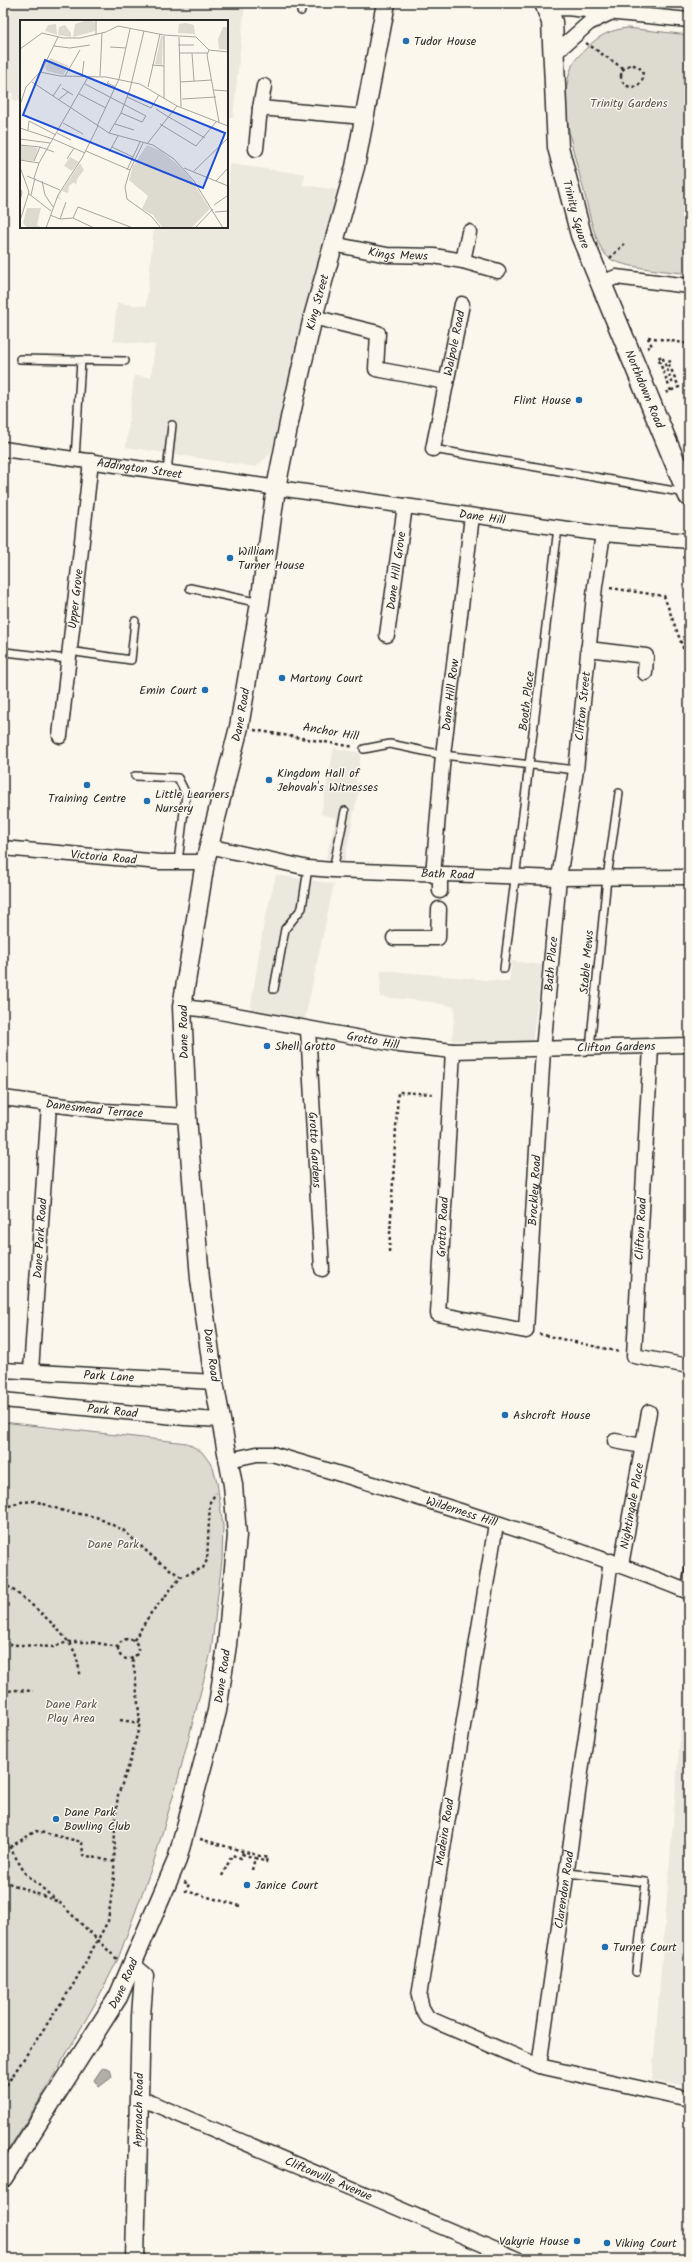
<svg xmlns="http://www.w3.org/2000/svg" width="692" height="2262" font-family="Kalam,sans-serif">
<style>
.built{fill:#ebe8de}
.green{fill:#dddad0;stroke:#84827e}
.water{fill:#b1afa7;stroke:#7b7a75}
.lines{fill:none;stroke-linecap:round;stroke-linejoin:round}
.service-casing{stroke:#2b2b2b;stroke-width:10}
.minor-casing{stroke:#2b2b2b;stroke-width:17}
.tertiary-casing{stroke:#2b2b2b;stroke-width:21}
.secondary-casing{stroke:#2b2b2b;stroke-width:23}
.path{stroke:#2b2b2b;stroke-width:2.5;stroke-dasharray:3 3;stroke-linecap:butt}
.service{stroke:#fbf7ec;stroke-width:7}
.minor{stroke:#fbf7ec;stroke-width:14}
.tertiary{stroke:#fbf7ec;stroke-width:18}
.secondary{stroke:#fbf7ec;stroke-width:20}
.poi-dot{fill:#1f6fb2;stroke:#fbf7ec;stroke-width:1.5}
.labels{text-anchor:middle;dominant-baseline:central;stroke-width:3;stroke-linejoin:round;paint-order:stroke}
.poi-label{font-size:12px;fill:#2b2b2b;stroke:#fbf7ec;text-anchor:start}
.park-label{font-size:12px;fill:#585754;stroke:#fbf7ec}
.street-label{font-size:12px;fill:#2b2b2b;stroke:#fbf7ec}
.inset-road{fill:none;stroke:#a8a59f;stroke-width:1}
.view{fill:#1d4ed8;fill-opacity:0.15;stroke:#1d4ed8;stroke-width:2}
.inset-edge{fill:none;stroke:#2b2b2b;stroke-width:2}
</style>
<rect width="100%" height="100%" fill="#fbf7ec"/>
<filter id="ink" filterUnits="userSpaceOnUse"><feTurbulence type="fractalNoise" baseFrequency=".025" numOctaves="2"/><feDisplacementMap in="SourceGraphic" scale="8" xChannelSelector="R" yChannelSelector="G"/><feConvolveMatrix kernelMatrix="1 2 1 2 8 2 1 2 1" color-interpolation-filters="sRGB"/></filter>
<g filter="url(#ink)">
<path class="built" d="M3,3H245L233,117H227V21H21V101L12,100L13,93L3,92Z
M229,164L305,174L303,185L338,190L304,316L272,452L256,467L126,447L134,376L151,377L155,345L113,341L117,303L146,306L154,227H227Z
M334,748L361,753L356,782L360,783L344,863L326,859L336,818L321,814Z
M276,875L334,884L304,1023L250,1011L264,922Z
M512,961L542,965L532,1045L452,1040L455,1007L425,1001L380,997L381,970L509,982Z
M689,1626V2086L652,2081Z"/>
<path class="green" d="M627,28L689,35V274C671,271 622,268 609,258C595,247 588,208 584,191C574,154 557,102 572,66C575,59 582,52 588,47C599,35 611,30 627,28Z
M3,1422L187,1443L202,1452L213,1467L217,1482L223,1526L222,1560L211,1652L178,1779L153,1864L118,1959L96,2002L42,2096L3,2158Z"/>
<path class="water" d="M103,2067L110,2069L112,2077L99,2087L94,2080Z"/>
<g class="lines">
<defs>
<path id="service" d="M301,11L302,3
M20,359L125,361
M433,449L686,493
M75,459L81,360
M167,472L172,425
M190,588L260,603
M69,651L131,660L135,621
M5,652L68,659
M364,749L390,744L443,755L576,770
M135,776L178,778L186,794L178,862
M333,870L345,811
M504,969L558,528
M274,989L285,929L302,908L308,868
M590,1048L607,878L619,793
M685,1591L689,1568
M568,1873L646,1882L636,1972"/>
<g id="minor">
<path d="M549,9L566,8L689,20"/>
<path d="M554,54L589,23L612,12"/>
<path d="M264,86L260,108L364,117"/>
<path d="M256,149L260,108"/>
<path id="s1" d="M333,244L387,255L434,256L463,261L498,271"/>
<path d="M463,261L469,232"/>
<path d="M602,283L616,277L689,286"/>
<path d="M313,317L378,333L376,369L446,382"/>
<path id="s2" d="M3,449L603,534L689,541"/>
<path id="s3" d="M433,449L462,304"/>
<path id="s4" d="M387,635L405,506"/>
<path d="M588,649L646,656L645,673"/>
<path id="s5" d="M60,736L91,461"/>
<path id="s6" d="M208,846L308,868L333,870L559,878L689,877"/>
<path id="s7" d="M3,848L160,862H205"/>
<path id="s8" d="M433,875L443,755L472,516"/>
<path d="M440,891V875"/>
<path d="M394,938H438L439,909"/>
<path id="s9" d="M182,1007L209,1010L399,1045L453,1051L689,1045"/>
<path id="s10" d="M308,1030L322,1269"/>
<path d="M651,1047L634,1356L689,1366"/>
<path id="s11" d="M453,1051L438,1314L526,1331L543,1050L559,878L576,770L595,586L603,534"/>
<path id="s12" d="M3,1098L105,1111L187,1116"/>
<path id="s13" d="M3,1370L214,1382"/>
<path id="s14" d="M31,1371L49,1105"/>
<path id="s15" d="M3,1400L185,1418L221,1420"/>
<path d="M615,1441L642,1446"/>
<path id="s16" d="M229,1460L257,1454H272C413,1495 553,1538 689,1592"/>
<path d="M496,1524L419,1996L422,2008L428,2018L539,2066L689,2099"/>
<path id="s17" d="M621,1565L649,1412"/>
<path id="s18" d="M539,2066L611,1561"/>
<path id="s19" d="M140,2098L517,2259"/>
</g>
<g id="tertiary">
<path d="M132,1966L144,1976L141,2016L135,2259"/>
<path id="s20" d="M3,2178L118,1997L177,1860L217,1711L227,1645L237,1535L233,1485L214,1382L200,1279L187,1116L182,1007L205,862L239,727L260,603L276,488L290,418L313,317L355,167L386,3"/>
</g>
<g id="secondary">
<path id="s21" d="M545,3L552,22L558,147L581,235L689,496"/>
</g>
</defs>
<use href="#service" class="service-casing"/>
<use href="#minor" class="minor-casing"/>
<use href="#tertiary" class="tertiary-casing"/>
<use href="#secondary" class="secondary-casing"/>
<path class="path" d="M586,43L624,69
M621 76a11 11 0 1 1 22 0a11 11 0 1 1-22 0Z
M610,258L624,244
M648,337L689,344
M647,348L652,346L648,338
M671,391L658,358L662,356L672,382L676,381
M666,393L679,387L668,362L671,361
M610,588L664,596L689,664
M254,730L354,747
M389,1252L398,1092L435,1094
M539,1334L620,1352
M3,1508L21,1502L35,1501L64,1511L96,1517L123,1530L154,1558L181,1577
M3,1583C23,1596 66,1632 75,1653C78,1661 79,1670 81,1677
M118 1649a10 10 0 1 1 20 0a10 10 0 1 1-20 0Z
M134,1640L151,1613L181,1577L203,1568L207,1560L210,1502L216,1493
M3,1644L53,1647L68,1642H92L118,1647
M3,1692L14,1690L33,1691
M120,1720L140,1723
M3,1836L25,1873L57,1901
M200,1839L267,1858
M10,1847L36,1831L82,1842L83,1855L115,1862
M242,1854L255,1858
M252,1870L255,1858L266,1862L267,1858
M222,1876L232,1855L241,1858L243,1852
M3,1881L59,1902L117,1959
M184,1882L189,1884L186,1891L240,1906
M3,2090L73,1985L108,1921L114,1877L115,1821L118,1795L129,1765L140,1723L135,1674L132,1658"/>
<use href="#service" class="service"/>
<use href="#minor" class="minor"/>
<use href="#tertiary" class="tertiary"/>
<use href="#secondary" class="secondary"/>
</g>
</g>
<g class="poi-dot">
<circle cx="406" cy="41" r="4"/>
<circle cx="579" cy="400" r="4"/>
<circle cx="230" cy="558" r="4"/>
<circle cx="282" cy="678" r="4"/>
<circle cx="205" cy="690" r="4"/>
<circle cx="269" cy="780" r="4"/>
<circle cx="87" cy="785" r="4"/>
<circle cx="147" cy="801" r="4"/>
<circle cx="267" cy="1046" r="4"/>
<circle cx="505" cy="1415" r="4"/>
<circle cx="56" cy="1819" r="4"/>
<circle cx="247" cy="1885" r="4"/>
<circle cx="605" cy="1947" r="4"/>
<circle cx="577" cy="2241" r="4"/>
<circle cx="607" cy="2243" r="4"/>
</g>
<g class="labels">
<g class="poi-label">
<text x="414" y="41">Tudor House</text>
<text x="571" y="400" text-anchor="end">Flint House</text>
<text x="238" y="551">William<tspan x="238" dy="14">Turner House</tspan></text>
<text x="290" y="678">Martony Court</text>
<text x="197" y="690" text-anchor="end">Emin Court</text>
<text x="277" y="773">Kingdom Hall of<tspan x="277" dy="14">Jehovah's Witnesses</tspan></text>
<text x="155" y="794">Little Learners<tspan x="155" dy="14">Nursery</tspan></text>
<text x="87" y="798" text-anchor="middle">Training Centre</text>
<text x="275" y="1046">Shell Grotto</text>
<text x="513" y="1415">Ashcroft House</text>
<text x="64" y="1812">Dane Park<tspan x="64" dy="14">Bowling Club</tspan></text>
<text x="255" y="1885">Janice Court</text>
<text x="613" y="1947">Turner Court</text>
<text x="569" y="2241" text-anchor="end">Vakyrie House</text>
<text x="615" y="2243">Viking Court</text>
</g>
<g class="park-label">
<text x="629" y="103">Trinity Gardens</text>
<text x="113" y="1544">Dane Park</text>
<text x="71" y="1704">Dane Park<tspan x="71" dy="14">Play Area</tspan></text>
</g>
<g class="street-label">
<text stroke="none"><textPath href="#s21" startOffset="215">Trinity Square</textPath></text>
<text stroke="none"><textPath href="#s1" startOffset="66">Kings Mews</textPath></text>
<text stroke="none"><textPath href="#s20" startOffset="1945">King Street</textPath></text>
<text stroke="none"><textPath href="#s3" startOffset="108">Walpole Road</textPath></text>
<text stroke="none"><textPath href="#s21" startOffset="403">Northdown Road</textPath></text>
<text stroke="none"><textPath href="#s2" startOffset="138">Addington Street</textPath></text>
<text stroke="none"><textPath href="#s2" startOffset="484">Dane Hill</textPath></text>
<text stroke="none"><textPath href="#s4" startOffset="65">Dane Hill Grove</textPath></text>
<text stroke="none"><textPath href="#s5" startOffset="138">Upper Grove</textPath></text>
<text stroke="none"><textPath href="#s8" startOffset="181">Dane Hill Row</textPath></text>
<text transform="translate(527 701) rotate(-83)">Booth Place</text>
<text stroke="none"><textPath href="#s11" startOffset="981">Clifton Street</textPath></text>
<text stroke="none"><textPath href="#s20" startOffset="1525">Dane Road</textPath></text>
<text transform="translate(331 732) rotate(10)">Anchor Hill</text>
<text stroke="none"><textPath href="#s7" startOffset="101">Victoria Road</textPath></text>
<text stroke="none"><textPath href="#s6" startOffset="242">Bath Road</textPath></text>
<text transform="translate(587 962) rotate(-85)">Stable Mews</text>
<text stroke="none"><textPath href="#s11" startOffset="721">Bath Place</textPath></text>
<text transform="translate(184 1032) rotate(-91)">Dane Road</text>
<text stroke="none"><textPath href="#s9" startOffset="194">Grotto Hill</textPath></text>
<text stroke="none"><textPath href="#s9" startOffset="438">Clifton Gardens</textPath></text>
<text stroke="none"><textPath href="#s12" startOffset="92">Danesmead Terrace</textPath></text>
<text stroke="none"><textPath href="#s10" startOffset="120">Grotto Gardens</textPath></text>
<text stroke="none"><textPath href="#s11" startOffset="494">Brockley Road</textPath></text>
<text transform="translate(443 1227) rotate(-87)">Grotto Road</text>
<text transform="translate(641 1229) rotate(-87)">Clifton Road</text>
<text stroke="none"><textPath href="#s14" startOffset="133">Dane Park Road</textPath></text>
<text transform="translate(211 1355) rotate(82)">Dane Road</text>
<text stroke="none"><textPath href="#s13" startOffset="106">Park Lane</textPath></text>
<text stroke="none"><textPath href="#s15" startOffset="110">Park Road</textPath></text>
<text stroke="none"><textPath href="#s17" startOffset="60">Nightingale Place</textPath></text>
<text stroke="none"><textPath href="#s16" startOffset="242">Wilderness Hill</textPath></text>
<text stroke="none"><textPath href="#s20" startOffset="553">Dane Road</textPath></text>
<text transform="translate(445 1832) rotate(-81)">Madeira Road</text>
<text stroke="none"><textPath href="#s18" startOffset="178">Clarendon Road</textPath></text>
<text stroke="none"><textPath href="#s20" startOffset="229">Dane Road</textPath></text>
<text transform="translate(139 2110) rotate(-89)">Approach Road</text>
<text stroke="none"><textPath href="#s19" startOffset="205">Cliftonville Avenue</textPath></text>
</g>
</g>
<g transform="translate(20 20)">
<rect width="208" height="208" fill="#fbf7ec"/>
<path d="M68,0L75,2V11L53,17L55,4ZM166,3L174,5L175,14L158,13L159,4ZM36,4L37,15L25,11L28,5ZM45,5L51,13V17L38,15L39,7ZM203,7H208V30L199,29L198,19ZM141,16H143L142,45L135,44ZM30,38L49,46L43,55L27,51L25,47ZM0,125L18,128L14,141L0,140ZM127,125L141,131L156,143L171,159L190,189L171,208H143L133,195L122,189L128,176L109,160L113,146ZM50,137L59,142L52,151L44,146ZM60,143L64,150L57,159L56,165L54,162L49,166L48,173L42,171L39,177L42,180L37,178ZM7,188H21L17,205L22,208H7L3,203Z" fill="#dddad0"/>
<path class="inset-road" d="M76,14V0M159,17L161,87M158,25H174M34,26L50,28L70,25M90,27L106,28M0,29L22,13L43,18H60L86,12L98,6L144,15L176,17L189,30L208,32M189,30L187,35L199,102M159,33H188M172,33L174,61M132,45L144,46M21,52L38,17M45,56L60,30M62,56L64,41M80,56L82,13M89,61L87,63L96,67M12,62L89,113L133,125L154,139L174,161L203,208M160,62L192,60M65,64L126,96L122,102L101,93M128,67L140,14M42,68L53,75M194,70L208,71M59,74L86,88M33,76L41,64M107,77L131,88L139,75M144,78V16M162,79L196,77M38,80L48,72M0,85L6,67L20,52L40,56L86,57L120,64L157,86L208,106M136,89L147,96M147,96L185,118M43,103L63,114M95,104L114,110M140,104L176,126L196,102M77,106L99,59L110,9M0,108L33,119L65,133M8,110L9,101L36,115M37,113L51,120M89,113L101,93L110,69L124,11M0,119L30,123M127,124L157,86M0,125L20,127L14,141M20,127L34,132M92,127L113,137M66,131L110,150M89,132L98,116M47,139L54,128M0,140L19,143M0,147L9,172L0,201M164,148L208,166M107,150L120,122M110,150L105,167L107,179L132,197L141,208M110,150L123,123M174,151L208,118M7,156L40,170M14,158L19,143L68,57M22,161L25,175L33,187M196,161L208,148M0,168L2,172L0,181M9,174L31,191M11,175L15,158M194,185L207,176M195,192L208,191M30,195L40,199L53,198L74,208M53,198L58,187L113,208M40,199L46,182M26,208L38,175L62,138L78,106M175,208L193,189"/>
<path class="view" d="M25,40L205,113L183,168L3,95Z"/>
<rect width="208" height="208" class="inset-edge"/>
</g>
<rect width="692" height="2262" fill="none" stroke="#fbf7ec" stroke-width="16"/>
<rect x="8" y="8" width="676" height="2246" fill="none" stroke="#2b2b2b" stroke-width="1.5" filter="url(#ink)"/>
</svg>
